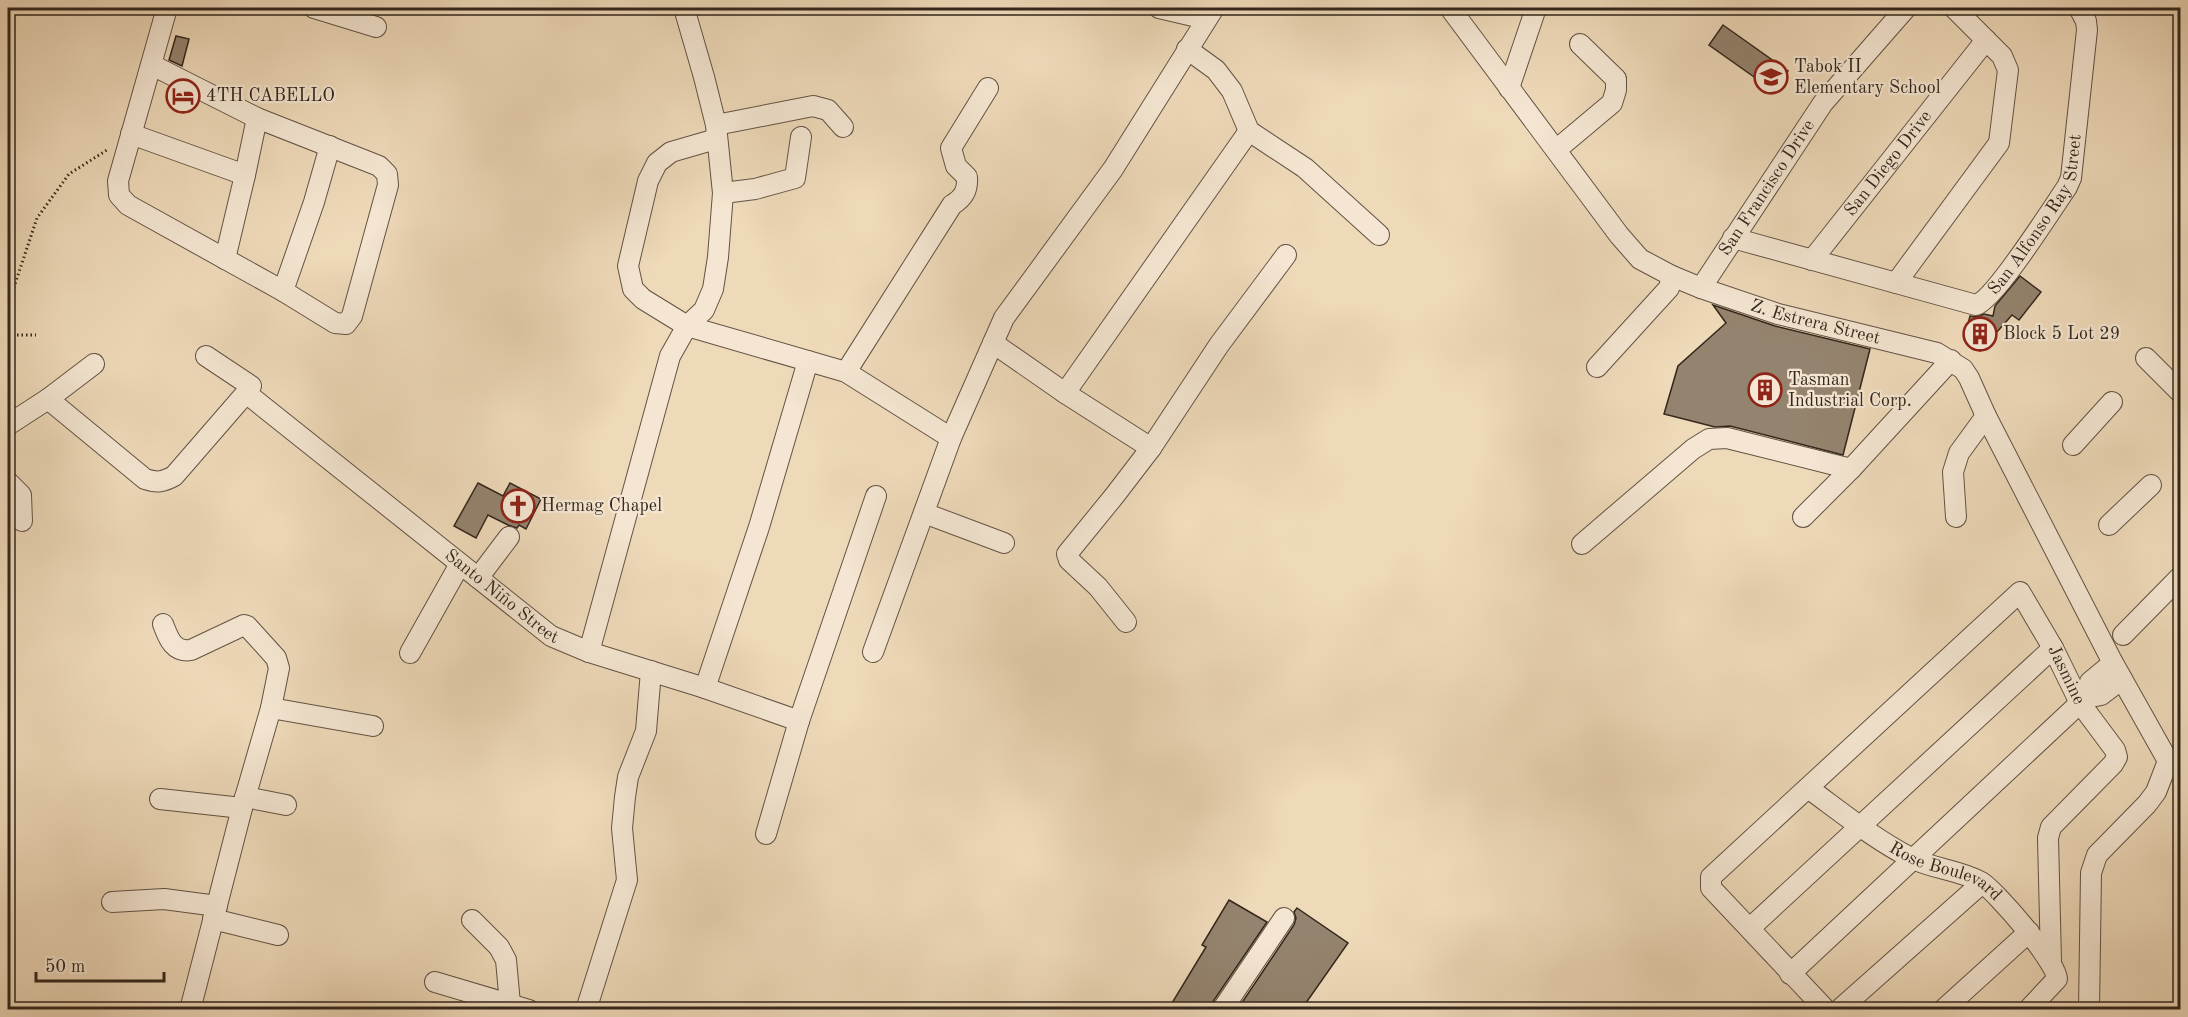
<svg xmlns="http://www.w3.org/2000/svg" width="2188" height="1017" font-family="'Old Standard TT',serif">
<style>
.building{fill:#94836e;stroke:#33261c;stroke-width:1.5}
.lines{fill:none;stroke-linecap:round;stroke-linejoin:round}
.minor-casing{stroke:#625343;stroke-width:22}
.path{stroke:#33261c;stroke-width:3;stroke-dasharray:1.5 3;stroke-linecap:butt}
.minor{stroke:#f4e6d2;stroke-width:20}
.labels{text-anchor:middle;dominant-baseline:central;stroke-width:4.5;stroke-linejoin:round;paint-order:stroke}
.poi-label{font-size:18px;fill:#33261c;stroke:#f4e6d2;text-anchor:start}
.street-label{font-size:18px;fill:#33261c;stroke:#f4e6d2}
</style>
<rect width="100%" height="100%" fill="#eed9b9"/>
<filter id="stains"><feTurbulence type="fractalNoise" baseFrequency=".00333" numOctaves="4"/><feColorMatrix values="0 0 0 0 .2 0 0 0 0 .09 0 0 0 0 .02 0 0 0 .5 -.17"/></filter>
<radialGradient id="worn" r=".72"><stop offset=".6" stop-color="#630" stop-opacity="0"/><stop offset="1" stop-color="#630" stop-opacity=".3"/></radialGradient>
<path class="building" d="M1723,25L1788,71L1774,91L1709,45Z
M176,36L189,39L182,66L169,60Z
M2020,276L2041,292L2019,320L2012,315L1980,351L1964,339L1970,316L1977,317L1984,314L1993,316L1995,306Z
M1713,305L1775,326L1870,349L1843,455L1730,426L1715,427L1664,414L1678,366L1726,323Z
M478,483L503,496L510,483L541,499L526,529L519,525L517,528L508,525L488,515L476,538L454,526Z
M1229,900L1267,922L1212,1003L1210,1010H1183L1172,1003L1206,947L1202,945Z
M1297,908L1348,943L1301,1010H1237L1294,925L1296,918L1294,912Z"/>
<g class="lines">
<defs>
<g id="minor">
<path d="M314,8L376,27"/>
<path d="M1159,8L1206,19"/>
<path id="s1" d="M1450,8L1619,235L1640,259L1672,276L1701,288L1778,314L1937,353L1963,369L1969,378L1986,416L2113,663L2168,761L2156,792L2147,804L2097,855L2091,873L2089,1010"/>
<path d="M1187,49L1216,70L1232,91L1249,131L1305,168L1379,235"/>
<path d="M152,65L257,118L379,166L387,174L388,185L352,316L346,324L335,323L283,291L128,205L119,195L118,181L167,8"/>
<path d="M1509,88L1536,8"/>
<path d="M716,125L813,106L828,110L843,127"/>
<path d="M131,134L245,175L257,118"/>
<path d="M716,139L671,152L657,163L648,181L628,266L633,289L643,299L687,326L846,372L951,438"/>
<path d="M1556,150L1612,103L1616,90V79L1580,44"/>
<path d="M723,193L755,189L795,178L801,137"/>
<path id="s2" d="M1733,238L1976,305C1995,299 2052,209 2067,187L2071,178L2087,30L2086,21L2079,8"/>
<path d="M225,259L245,175"/>
<path id="s3" d="M1812,260L1986,40"/>
<path d="M1896,283L1999,143L2008,70L2002,56L1954,8"/>
<path id="s4" d="M1701,288L1823,103L1906,8"/>
<path d="M283,291L314,202L330,146"/>
<path d="M993,343L1065,393L1151,448"/>
<path d="M2146,358L2180,392"/>
<path d="M1597,367L1669,288L1672,276"/>
<path d="M846,372L952,205C963,198 968,191 967,177L956,166L951,148L988,88"/>
<path id="s5" d="M246,393L551,636L589,652L705,688L799,721"/>
<path d="M1065,393L1249,131"/>
<path d="M48,399L145,479C157,483 163,482 174,476L246,393L251,386L206,356"/>
<path d="M8,425L48,399L94,364"/>
<path d="M2073,445L2112,402"/>
<path d="M8,482L21,495L22,521"/>
<path d="M924,513L1004,543"/>
<path d="M1803,517L1851,469L1951,360"/>
<path d="M1956,517L1953,472L1959,453L1986,416"/>
<path d="M2109,525L2151,485"/>
<path d="M1582,544L1693,449L1709,439L1727,438L1851,469"/>
<path d="M478,578L509,537"/>
<path d="M1126,622L1098,587L1069,560L1067,554L1115,495L1151,448L1219,345L1286,255"/>
<path d="M163,624C168,637 173,653 191,650L244,625L247,626L276,658L279,668L271,708L242,808L190,1010"/>
<path d="M2123,635L2180,577"/>
<path d="M589,652L670,356L687,326L704,310L713,289L718,257L723,193L716,125L704,77L684,8"/>
<path d="M873,652L951,438L1004,318L1113,169L1214,8"/>
<path d="M410,653L460,564"/>
<path d="M705,688L759,527L808,361"/>
<path d="M2086,698L2090,682L2113,663"/>
<path d="M271,708L373,726"/>
<path id="s6" d="M1808,788C1841,812 1874,839 1911,858C1933,869 1960,870 1981,882C1996,891 2057,962 2057,979L2028,1010"/>
<path d="M245,797L286,805"/>
<path d="M160,799L242,808"/>
<path d="M766,834L799,721L876,496"/>
<path d="M112,902L164,899L217,906"/>
<path d="M213,919L278,935"/>
<path d="M472,920L499,947L506,960L510,1004"/>
<path d="M1750,928L2053,648"/>
<path d="M1790,974L2080,703L2086,698L2101,695L2122,679"/>
<path d="M435,982L529,1010"/>
<path d="M586,1010L627,880L622,828L625,797L628,777L646,731L651,671"/>
<path d="M1222,1010L1284,918"/>
<path id="s7" d="M1826,1010L1711,888V877L2020,592L2053,648L2080,703L2115,750L2117,757L2113,764L2051,827L2048,838L2051,961"/>
<path d="M1839,1010L1982,883"/>
<path d="M1943,1010L2029,932"/>
</g>
</defs>
<use href="#minor" class="minor-casing"/>
<path class="path" d="M8,305L37,218L69,174L107,150
M8,335H36"/>
<use href="#minor" class="minor"/>
</g>
<defs>
<symbol id="school-ring" viewBox="-11 -11 22 22"><circle r="9.5" fill="#f4e6d2" stroke="#8f2418" stroke-width="1.5"/><path d="M0-5L7-2L0 1L-7-2ZM-4 1L0 2.5L4 1V4Q0 6-4 4Z" fill="#8f2418"/></symbol>
<symbol id="hotel-ring" viewBox="-11 -11 22 22"><circle r="9.5" fill="#f4e6d2" stroke="#8f2418" stroke-width="1.5"/><path d="M-6-4.5h1.5V1H6V5H4.5V3h-9V5H-6ZM-4 0a1.8 1.8 0 1 1 3.6 0ZM.5 0V-2.5h3Q6-2.5 6 0Z" fill="#8f2418"/></symbol>
<symbol id="building-ring" viewBox="-11 -11 22 22"><circle r="9.5" fill="#f4e6d2" stroke="#8f2418" stroke-width="1.5"/><path d="M-4-6H4V6H1V3H-1V6H-4ZM-2.5-4.3h1.7v1.8h-1.7ZM.8-4.3h1.7v1.8H.8ZM-2.5-1h1.7V.8h-1.7ZM.8-1h1.7V.8H.8Z" fill="#8f2418"/></symbol>
<symbol id="church-ring" viewBox="-11 -11 22 22"><circle r="9.5" fill="#f4e6d2" stroke="#8f2418" stroke-width="1.5"/><path d="M-1.2-6h2.4v3.5h3.3v2.4h-3.3V6h-2.4V-.1h-3.3v-2.4h3.3Z" fill="#8f2418"/></symbol>
</defs>
<g fill-rule="evenodd">
<use href="#school-ring" x="1752" y="58" width="38" height="38"/>
<use href="#hotel-ring" x="164" y="77" width="38" height="38"/>
<use href="#building-ring" x="1961" y="315" width="38" height="38"/>
<use href="#building-ring" x="1746" y="371" width="38" height="38"/>
<use href="#church-ring" x="499" y="487" width="38" height="38"/>
</g>
<g class="labels">
<g class="poi-label">
<text x="1794" y="67">Tabok II<tspan x="1794" dy="21">Elementary School</tspan></text>
<text x="206" y="96">4TH CABELLO</text>
<text x="2003" y="334">Block 5 Lot 29</text>
<text x="1788" y="380">Tasman<tspan x="1788" dy="21">Industrial Corp.</tspan></text>
<text x="541" y="506">Hermag Chapel</text>
</g>
<g class="street-label">
<text stroke="none"><textPath href="#s3" startOffset="123">San Diego Drive</textPath></text>
<text stroke="none"><textPath href="#s4" startOffset="120">San Francisco Drive</textPath></text>
<text stroke="none"><textPath href="#s2" startOffset="364">San Alfonso Ray Street</textPath></text>
<text stroke="none"><textPath href="#s1" startOffset="502">Z. Estrera Street</textPath></text>
<text stroke="none"><textPath href="#s5" startOffset="327">Santo Niño Street</textPath></text>
<text stroke="none"><textPath href="#s7" startOffset="694">Jasmine</textPath></text>
<text stroke="none"><textPath href="#s6" startOffset="162">Rose Boulevard</textPath></text>
</g>
</g>
<rect width="2188" height="1017" fill="none" stroke="#eed9b9" stroke-width="30"/>
<rect x="9" y="9" width="2170" height="999" fill="none" stroke="#33261c" stroke-width="3"/>
<rect x="15" y="15" width="2158" height="987" fill="none" stroke="#33261c" stroke-width="1.5"/>
<path d="M36 972v9h128v-9" fill="none" stroke="#33261c" stroke-width="3"/>
<text x="45" y="972" font-size="18" fill="#33261c" stroke="#f4e6d2" stroke-width="4.5" paint-order="stroke">50 m</text>
<rect width="100%" height="100%" filter="url(#stains)"/>
<rect width="100%" height="100%" fill="url(#worn)"/>
</svg>
